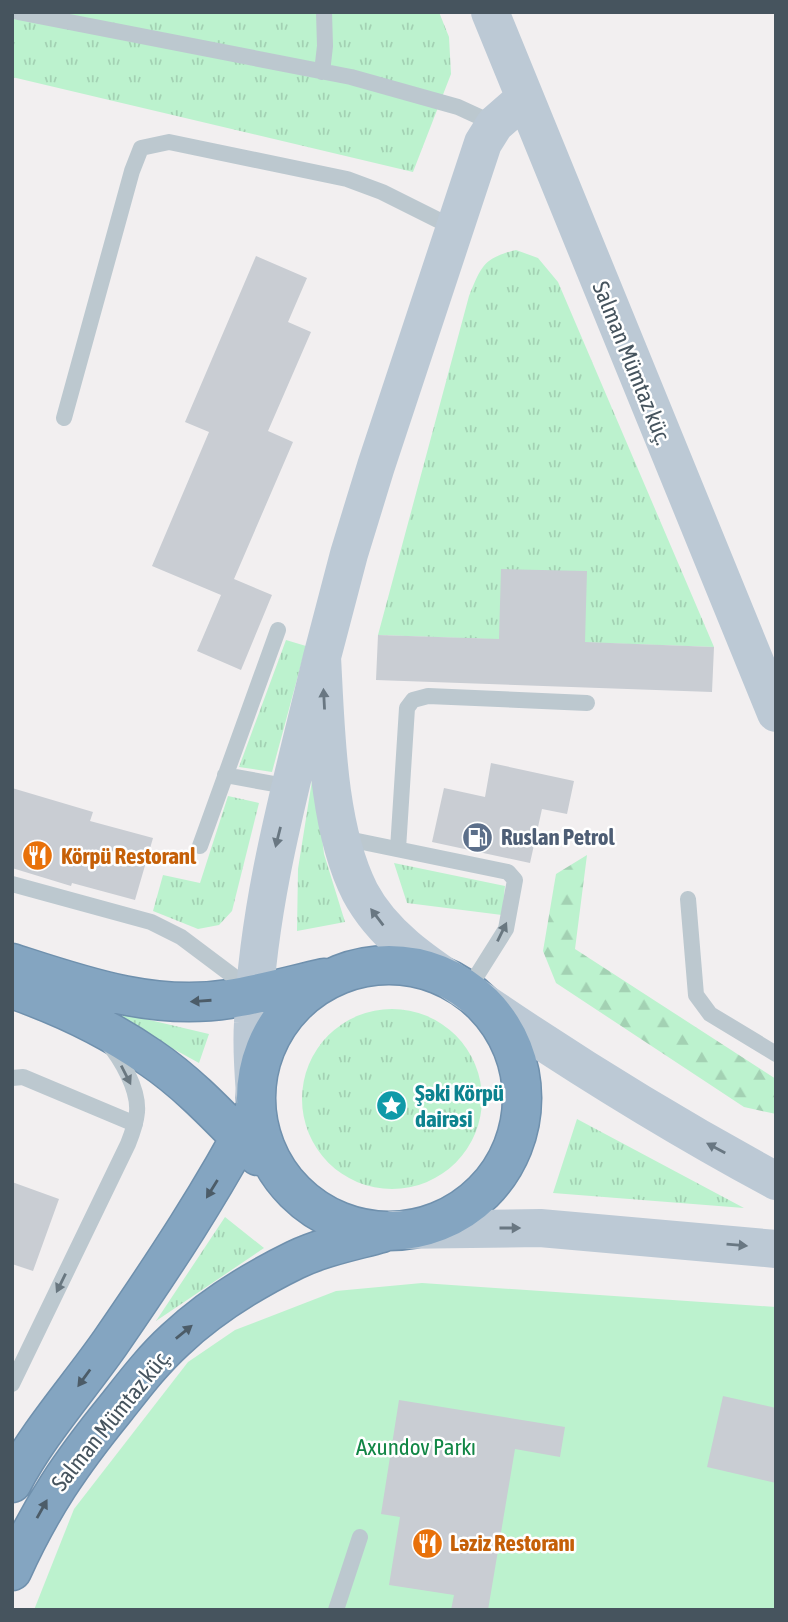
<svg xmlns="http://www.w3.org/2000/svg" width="788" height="1622" font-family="'Asap Condensed',sans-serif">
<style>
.grass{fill:url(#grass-tufts)}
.forest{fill:url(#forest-firs)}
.park{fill:#bcf2ce}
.building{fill:#c9cdd3}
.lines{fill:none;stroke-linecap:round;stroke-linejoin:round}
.highway-casing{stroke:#6f90ad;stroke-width:41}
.lane{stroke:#bcc8cf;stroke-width:16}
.secondary{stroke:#bcc9d5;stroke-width:38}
.highway{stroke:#84a5c1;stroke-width:38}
.oneway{fill:#697782}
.oneway2{fill:#697780}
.oneway3{fill:#4c5c68}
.labels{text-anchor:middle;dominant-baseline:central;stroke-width:5;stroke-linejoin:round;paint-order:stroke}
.street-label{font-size:23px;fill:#46545e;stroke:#fff}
.service-label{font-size:23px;font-weight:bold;fill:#4e5e75;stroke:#fff;text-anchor:start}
.food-label{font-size:23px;font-weight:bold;fill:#c56008;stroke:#fff;text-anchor:start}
.culture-label{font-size:23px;font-weight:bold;fill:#0d838f;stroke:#fff;text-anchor:start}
.park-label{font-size:23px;fill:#118645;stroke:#fff}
</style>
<defs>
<pattern id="grass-tufts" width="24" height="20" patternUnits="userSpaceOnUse" patternTransform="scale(1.75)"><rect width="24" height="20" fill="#bcf2ce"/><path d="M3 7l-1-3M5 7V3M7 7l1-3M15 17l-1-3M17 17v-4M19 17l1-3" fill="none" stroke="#a3d1b3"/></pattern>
<pattern id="forest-firs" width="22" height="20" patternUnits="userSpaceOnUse" patternTransform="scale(1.75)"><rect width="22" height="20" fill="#bcf2ce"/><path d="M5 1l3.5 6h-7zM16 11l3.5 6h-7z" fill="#a3d1b3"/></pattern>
</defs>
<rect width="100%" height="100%" fill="#f2eff0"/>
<path class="grass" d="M12,12H439L449,37L451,74L413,172L12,77Z
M516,250L538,258L558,282L714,647L378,635L469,296C481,267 483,258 516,250Z
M286,640L306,646L272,772L239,767Z
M314,768L324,854L345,922L297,931L298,869Z
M228,796L259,803L232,911L219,925L198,929L153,911L163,875L200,883Z
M394,863L505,886L502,915L407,903Z
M99,1008L209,1034L199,1063Z
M302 1099a90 90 0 1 1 180 0a90 90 0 1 1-180 0Z
M577,1119L744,1208L553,1193Z
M225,1217L264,1248L156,1321Z"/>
<path class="forest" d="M587,855L575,949L776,1079V1114L744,1107L556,983L543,951L556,874Z"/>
<path class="park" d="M422,1283L776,1307V1610H34L74,1509L188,1362L235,1330L336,1291Z"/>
<path class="building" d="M256,256L307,278L288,322L311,332L268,431L293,442L234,579L272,595L241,670L197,651L221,595L152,566L209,432L185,422Z
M501,569L587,571L585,642L714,647L712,692L376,680L378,635L499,639Z
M491,763L574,781L567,814L542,809L530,863L432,842L444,788L485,797Z
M12,788L93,812L90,821L153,838L135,900L72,883L71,886L12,868Z
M12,1182L59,1199L33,1271L12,1264Z
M723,1396L776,1408V1483L707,1467Z
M399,1400L565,1427L560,1457L515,1449L488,1610H451L454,1595L389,1585L400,1517L381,1514Z"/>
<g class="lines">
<defs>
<path id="highway" d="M12,963C83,986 153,1011 229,999C261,994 293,985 324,978
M256 1098a133 133 0 1 1 266 0a133 133 0 1 1-266 0Z
M12,989C61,1006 109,1029 151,1058C191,1085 224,1122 258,1156
M12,1483C38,1433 77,1390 110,1343C163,1266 213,1191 256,1108
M12,1571C41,1507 71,1463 115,1409C134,1385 152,1361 175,1340C209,1308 252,1281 295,1260C322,1247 353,1241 382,1233"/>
</defs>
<use href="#highway" class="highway-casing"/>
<path class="lane" d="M18,12L351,77L458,107L495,124
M322,72L325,46L324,12
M64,418L132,171L141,148L169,142L347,179L382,192L456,229
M225,775L291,787
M343,838L508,872L515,880L506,929L467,991
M200,846L278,630
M398,849L407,708L413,700L428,696L587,703
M12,884L151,922L181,937L253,991
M688,899L696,995L710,1014L776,1054
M12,1078L23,1077L135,1124
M12,1384L128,1144C132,1134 136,1124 137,1112C139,1089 121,1059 107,1042
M336,1610L360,1537"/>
<path class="secondary" d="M490,12L776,713
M322,657L349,554L376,466L483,143L495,124L525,98
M256,1108C254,1079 251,1051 253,1023C258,898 293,779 322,657C326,729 327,827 360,892C387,943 440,972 486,1004C580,1068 676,1127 776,1181
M393,1230L540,1228L776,1249"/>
<use href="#highway" class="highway"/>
</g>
<defs><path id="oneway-solid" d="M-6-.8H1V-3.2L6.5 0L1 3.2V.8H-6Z" transform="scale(1.75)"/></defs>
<g class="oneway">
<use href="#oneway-solid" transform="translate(324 699) rotate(-93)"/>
<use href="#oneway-solid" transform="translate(278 837) rotate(104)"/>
<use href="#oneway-solid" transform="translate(377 917) rotate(-127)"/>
<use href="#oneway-solid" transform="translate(716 1148) rotate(-152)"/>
<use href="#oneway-solid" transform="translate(510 1228)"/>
<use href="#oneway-solid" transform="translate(737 1245) rotate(5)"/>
</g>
<g class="oneway2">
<use href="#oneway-solid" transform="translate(502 932) rotate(-64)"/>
<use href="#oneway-solid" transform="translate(126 1075) rotate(63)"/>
<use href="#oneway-solid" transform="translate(61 1283) rotate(116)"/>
</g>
<g class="oneway3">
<use href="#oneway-solid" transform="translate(201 1001) rotate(176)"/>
<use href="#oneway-solid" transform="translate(212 1189) rotate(122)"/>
<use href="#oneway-solid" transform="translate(184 1332) rotate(-39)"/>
<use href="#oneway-solid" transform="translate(84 1378) rotate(126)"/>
<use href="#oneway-solid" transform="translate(42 1509) rotate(-61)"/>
</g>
<defs>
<symbol id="fuel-disc" viewBox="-11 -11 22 22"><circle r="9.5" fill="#5c6f8a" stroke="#fff"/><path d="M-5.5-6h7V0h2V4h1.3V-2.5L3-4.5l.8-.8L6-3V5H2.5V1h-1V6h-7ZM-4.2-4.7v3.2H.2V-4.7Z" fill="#fff"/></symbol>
<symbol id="restaurant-disc" viewBox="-11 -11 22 22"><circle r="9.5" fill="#e8710a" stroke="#fff"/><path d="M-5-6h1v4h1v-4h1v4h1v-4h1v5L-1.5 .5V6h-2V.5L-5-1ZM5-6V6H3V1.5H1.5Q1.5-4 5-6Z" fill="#fff"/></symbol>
<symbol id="sight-disc" viewBox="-11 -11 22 22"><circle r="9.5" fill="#0f9aa8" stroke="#fff"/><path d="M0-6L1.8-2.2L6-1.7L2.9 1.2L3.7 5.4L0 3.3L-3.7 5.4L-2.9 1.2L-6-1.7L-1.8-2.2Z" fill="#fff"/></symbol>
</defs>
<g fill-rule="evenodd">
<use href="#fuel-disc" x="460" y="820" width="35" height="35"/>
<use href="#restaurant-disc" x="20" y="838" width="35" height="35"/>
<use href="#sight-disc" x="374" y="1088" width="35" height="35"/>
<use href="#restaurant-disc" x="410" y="1526" width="35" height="35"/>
</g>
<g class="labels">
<g class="street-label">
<text transform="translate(632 363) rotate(68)">Salman Mümtaz küç.</text>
<text transform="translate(111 1420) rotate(-51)">Salman Mümtaz küç.</text>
</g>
<g class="service-label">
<text x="501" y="837">Ruslan Petrol</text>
</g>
<g class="food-label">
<text x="61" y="856">Körpü Restoranl</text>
<text x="450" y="1543">Ləziz Restoranı</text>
</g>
<g class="culture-label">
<text x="415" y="1093">Şəki Körpü<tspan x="415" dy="26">dairəsi</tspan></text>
</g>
<g class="park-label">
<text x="416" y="1447">Axundov Parkı</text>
</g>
</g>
<rect width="788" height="1622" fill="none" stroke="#46545e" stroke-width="28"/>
</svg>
